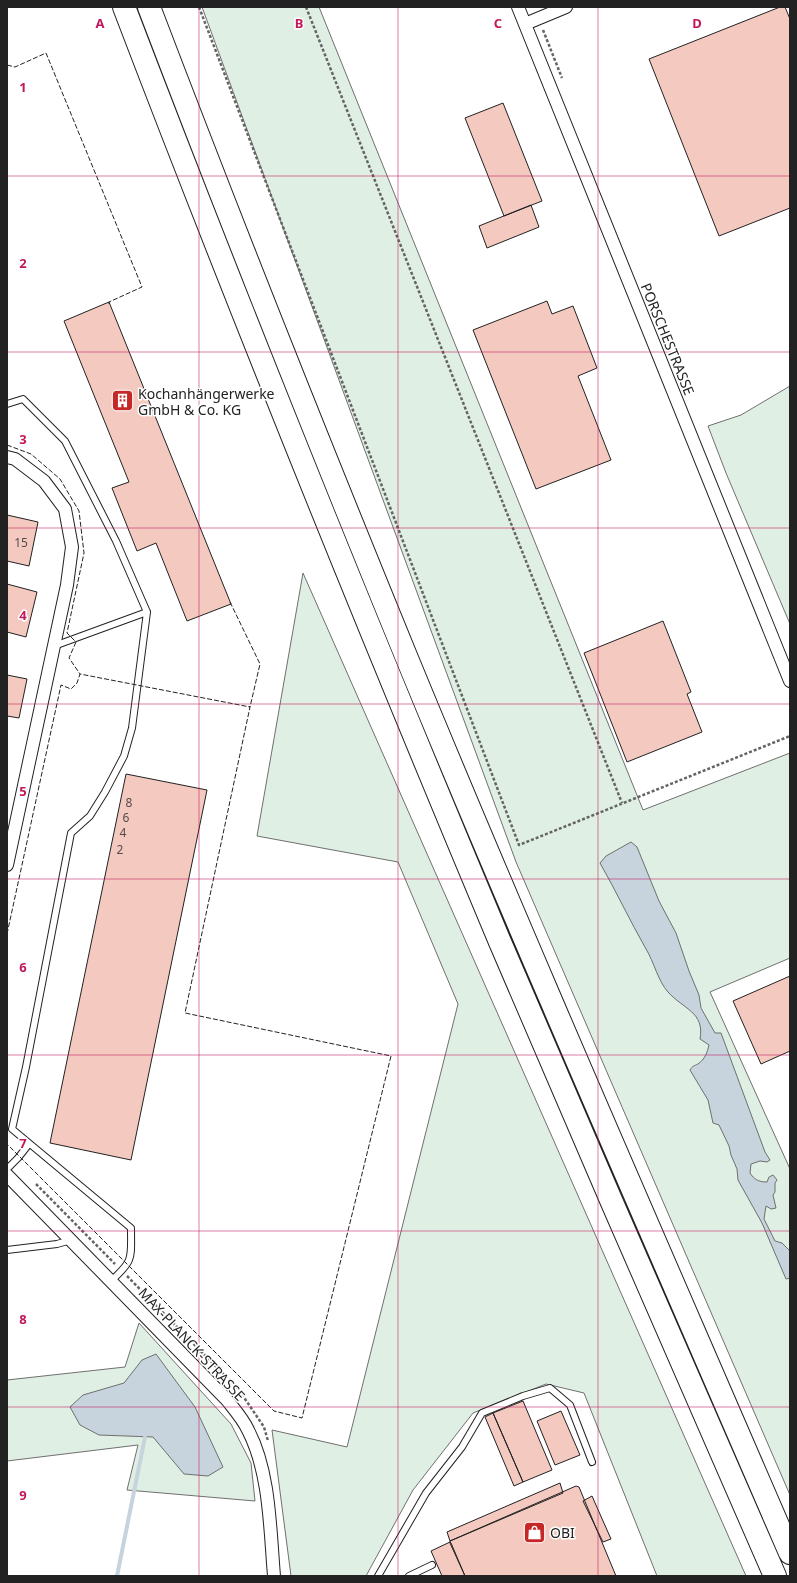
<svg xmlns="http://www.w3.org/2000/svg" width="797" height="1583" font-family="'Noto Sans',sans-serif">
<style>
.green{fill:#e0efe3;stroke:#6f6f6f}
.water{fill:#c7d3dd;stroke:#6f6f6f}
.lines{fill:none;stroke-linecap:round;stroke-linejoin:round}
.stream{stroke:#c7d3dd;stroke-width:4}
.building{fill:#f3c9c0;stroke:#222}
.service-casing{stroke:#222;stroke-width:8}
.minor-casing{stroke:#222;stroke-width:14}
.motorway-casing{stroke:#222;stroke-width:24}
.path{stroke:#646464;stroke-width:2.5;stroke-dasharray:3 2;stroke-linecap:butt}
.service{stroke:#fff;stroke-width:6}
.minor{stroke:#fff;stroke-width:12}
.motorway{stroke:#fff;stroke-width:22}
.fence{stroke:#222;stroke-width:1;stroke-dasharray:5 2;stroke-linecap:butt}
.grid{fill:none;stroke:#c2185b;stroke-width:1;stroke-opacity:0.55}
.labels{text-anchor:middle;dominant-baseline:central;stroke-width:3;stroke-linejoin:round;paint-order:stroke}
.number-label{font-size:12px;fill:#564c4a}
.street-label{font-size:14px;fill:#222;stroke:#fff}
.poi-label{font-size:14px;fill:#222;stroke:#fff;text-anchor:start}
.grid-label{font-size:13px;text-anchor:middle;font-weight:bold;fill:#c2185b;stroke:#fff;stroke-width:3;stroke-linejoin:round;paint-order:stroke}
</style>
<rect width="100%" height="100%" fill="#fff"/>
<path class="green" d="M202,7H319L643,810L790,753V958L710,992L790,1169V1495L516,862Z
M790,386V624L726,473L708,426L741,415Z
M303,573L746,1576H657L584,1393L546,1384L473,1413L413,1490L366,1576H291L272,1430L347,1447L458,1004L398,862L257,836Z
M139,1323L231,1424L251,1463L255,1501L127,1490L138,1445L7,1461V1380L125,1367Z"/>
<path class="water" d="M631,842L637,847L659,901L676,933L689,971L699,995L701,1008L715,1033H721L765,1152L770,1160L767,1162L760,1161L751,1164L750,1173C754,1179 758,1182 767,1182L769,1177L773,1175L777,1180L775,1183V1192L773,1195L776,1208L771,1209L766,1206L764,1219L775,1241L782,1243L790,1251V1278L786,1279L762,1223L738,1180L737,1169L731,1155L729,1146L719,1125L713,1123L708,1100L690,1070C692,1066 694,1066 698,1064C705,1059 707,1053 709,1045L700,1039C705,1012 683,1009 668,992C658,981 654,962 646,949C630,921 616,891 600,863L606,856Z
M156,1354L195,1407L223,1467L208,1476L184,1474L153,1437L99,1435L80,1425L70,1407L83,1395L124,1383L142,1360Z"/>
<g class="lines">
<path class="stream" d="M117,1576L145,1437"/>
</g>
<path class="building" d="M780,7H785L790,19V208L719,236L649,59Z
M503,103L542,201L504,216L465,118Z
M531,205L539,227L487,248L479,226Z
M547,301L552,314L573,306L597,368L578,376L611,460L536,489L473,330Z
M109,302L231,604L187,621L156,543L137,551L112,488L129,482L64,321Z
M7,515L38,522L29,566L7,561Z
M7,584L37,592L26,637L7,632Z
M663,621L691,692L687,694L702,732L627,762L584,653Z
M7,675L27,679L19,718L7,716Z
M126,774L207,790L131,1160L50,1143Z
M790,976V1051L761,1064L733,1001Z
M523,1401L552,1470L523,1482L493,1413Z
M561,1411L580,1455L555,1465L537,1421Z
M493,1413L523,1482L514,1486L485,1417Z
M560,1483L563,1493L450,1541L447,1532Z
M576,1486L579,1487L616,1576H465L450,1543V1541Z
M592,1496L611,1539L603,1542L583,1501Z
M450,1542L451,1543L465,1576H442L431,1551Z"/>
<g class="lines">
<defs>
<path id="service" d="M7,404L23,399L65,441L116,541L147,612L54,646
M7,1169L18,1158L29,1144
M7,1250L57,1244L71,1240
M111,1281C134,1260 131,1259 131,1228L12,1129L26,1067L71,833L90,816L105,792L124,756L132,728L147,612
M378,1576L426,1493L462,1447L482,1413L523,1396L550,1388L570,1405L592,1462
M409,1576L432,1565"/>
<path id="minor" d="M518,7L790,681
M525,24L566,7
M7,457L15,459L44,481L65,509L72,547L67,585L7,865
M7,1175L227,1400C234,1409 243,1419 248,1430C270,1472 270,1529 274,1576"/>
<path id="motorway" d="M124,7C244,321 370,632 500,942C590,1154 683,1365 775,1576
M149,7C232,225 318,441 406,656C530,957 661,1254 790,1553"/>
</defs>
<use href="#service" class="service-casing"/>
<use href="#minor" class="minor-casing"/>
<use href="#motorway" class="motorway-casing"/>
<path class="path" d="M199,7L519,845L790,736
M306,7L622,803
M543,30L562,78
M36,1184L115,1264
M127,1276L239,1390L264,1427L268,1441"/>
<use href="#service" class="service"/>
<use href="#minor" class="minor"/>
<use href="#motorway" class="motorway"/>
<path class="fence" d="M7,65L15,67L46,53L142,287L109,302V304
M7,445L31,454L60,479L79,511L84,553L67,633L76,642L69,658L80,674
M230,602L260,664L250,707L249,706
M7,934L61,685L71,689L77,683L80,674L250,707L185,1013L391,1056L302,1418L274,1411L7,1144"/>
</g>
<path class="grid" d="M199,7V1576M398,7V1576M598,7V1576M7,176H790M7,352H790M7,528H790M7,704H790M7,879H790M7,1055H790M7,1231H790M7,1407H790"/>
<defs>
<symbol id="building-square" viewBox="-11 -11 22 22"><rect x="-9" y="-9" width="18" height="18" rx="4" fill="#c62828" stroke="#fff"/><path d="M-4-6H4V6H1V3H-1V6H-4ZM-2.5-4.3h1.7v1.8h-1.7ZM.8-4.3h1.7v1.8H.8ZM-2.5-1h1.7V.8h-1.7ZM.8-1h1.7V.8H.8Z" fill="#fff"/></symbol>
<symbol id="shop-square" viewBox="-11 -11 22 22"><rect x="-9" y="-9" width="18" height="18" rx="4" fill="#c62828" stroke="#fff"/><path d="M-5-2.5h2.3a2.7 3.5 0 0 1 5.4 0H5L5.5 6h-11ZM-1.5-2.5h3a1.5 2.3 0 0 0-3 0Z" fill="#fff"/></symbol>
</defs>
<g fill-rule="evenodd">
<use href="#building-square" x="110" y="388" width="25" height="25"/>
<use href="#shop-square" x="522" y="1520" width="25" height="25"/>
</g>
<g class="labels">
<g class="number-label">
<text x="21" y="542">15</text>
<text x="129" y="802">8</text>
<text x="126" y="817">6</text>
<text x="123" y="832">4</text>
<text x="120" y="849">2</text>
</g>
<g class="street-label">
<text transform="translate(668 339) rotate(68)">PORSCHESTRASSE</text>
<text transform="translate(192 1344) rotate(47)">MAX-PLANCK-STRASSE</text>
</g>
<g class="poi-label">
<text x="138" y="393">Kochanhängerwerke<tspan x="138" dy="16">GmbH &amp; Co. KG</tspan></text>
<text x="550" y="1532">OBI</text>
</g>
</g>
<g class="grid-label">
<text x="100" y="28">A</text>
<text x="299" y="28">B</text>
<text x="498" y="28">C</text>
<text x="697" y="28">D</text>
<text x="23" y="92">1</text>
<text x="23" y="268">2</text>
<text x="23" y="444">3</text>
<text x="23" y="620">4</text>
<text x="23" y="796">5</text>
<text x="23" y="972">6</text>
<text x="23" y="1148">7</text>
<text x="23" y="1324">8</text>
<text x="23" y="1500">9</text>
</g>
<rect width="797" height="1583" fill="none" stroke="#222222" stroke-width="16"/>
</svg>
